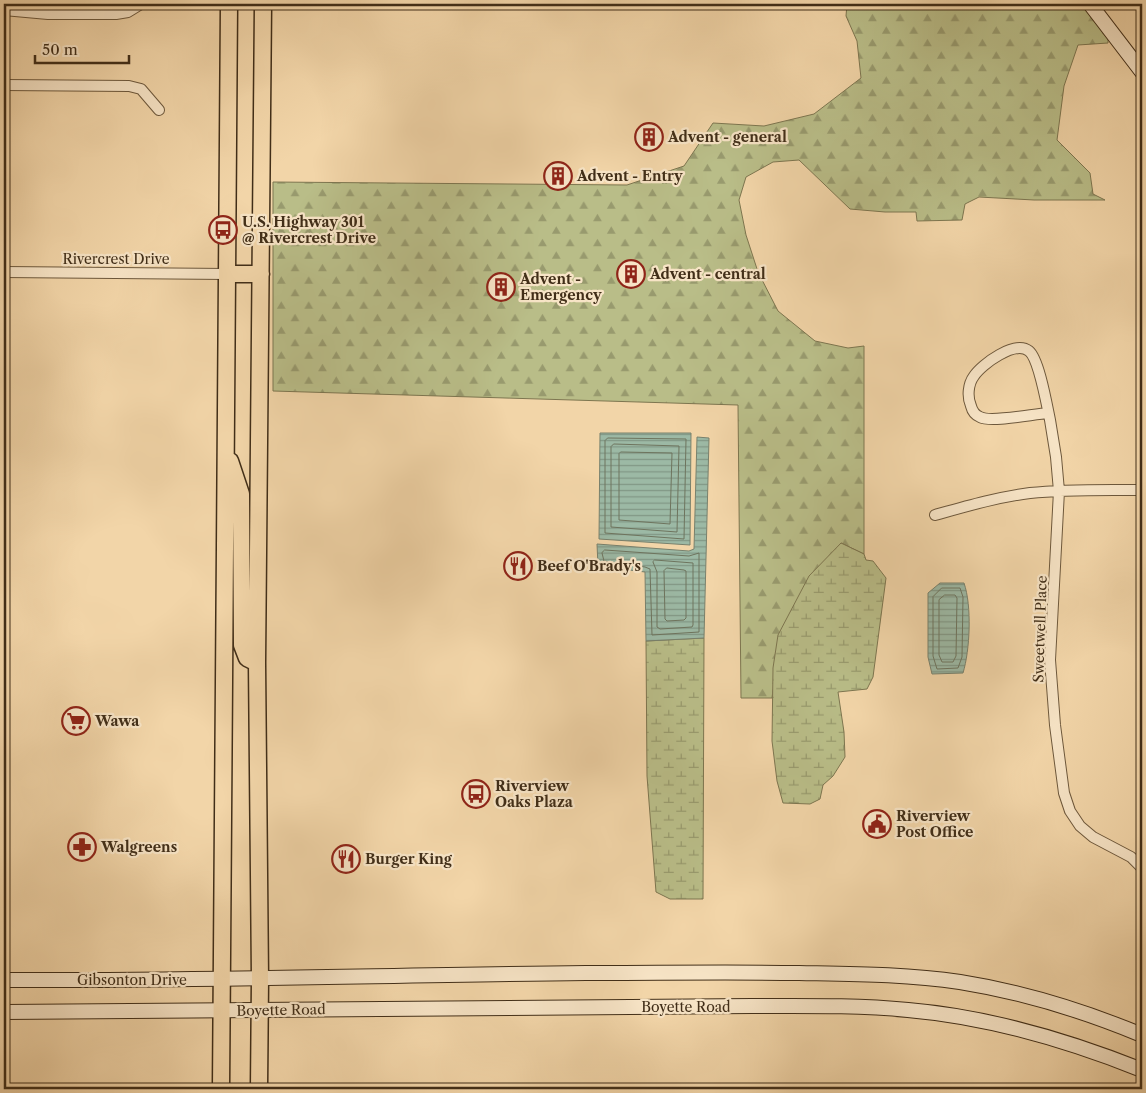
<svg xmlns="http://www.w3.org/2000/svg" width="1146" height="1093" font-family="'Libre Caslon Text',serif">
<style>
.forest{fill:url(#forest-firs);stroke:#7d7650}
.wetland{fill:url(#wetland-marsh);stroke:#7d7650}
.water{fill:url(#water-rules);stroke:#78816d}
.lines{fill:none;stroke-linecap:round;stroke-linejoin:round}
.shore{stroke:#6e745e;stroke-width:1}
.minor-casing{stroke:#6d583c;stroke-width:12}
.secondary-casing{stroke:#412e18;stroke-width:16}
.primary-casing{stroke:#412e18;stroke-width:19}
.minor{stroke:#f7e4c6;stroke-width:10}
.secondary{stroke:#f7e4c6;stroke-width:14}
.primary{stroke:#f2d5a8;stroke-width:16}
.labels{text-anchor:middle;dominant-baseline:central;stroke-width:4.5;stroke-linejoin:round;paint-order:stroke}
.poi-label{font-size:14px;font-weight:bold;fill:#412e18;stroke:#f7e4c6;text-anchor:start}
.street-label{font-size:14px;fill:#412e18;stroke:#f7e4c6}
</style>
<defs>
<pattern id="forest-firs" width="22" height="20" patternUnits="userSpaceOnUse" patternTransform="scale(1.25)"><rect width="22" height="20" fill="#b9bd88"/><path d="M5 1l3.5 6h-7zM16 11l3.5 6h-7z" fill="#989a6e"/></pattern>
<pattern id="wetland-marsh" width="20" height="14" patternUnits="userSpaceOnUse" patternTransform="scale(1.25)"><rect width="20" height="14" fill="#b9bd88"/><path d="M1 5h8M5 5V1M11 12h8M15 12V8" fill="none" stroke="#989a6e"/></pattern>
<pattern id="water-rules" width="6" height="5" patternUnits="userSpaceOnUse" patternTransform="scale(1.25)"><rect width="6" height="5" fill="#9cb9a5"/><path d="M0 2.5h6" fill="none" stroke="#819785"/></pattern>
</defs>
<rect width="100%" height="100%" fill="#f2d5a8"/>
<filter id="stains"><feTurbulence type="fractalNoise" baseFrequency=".004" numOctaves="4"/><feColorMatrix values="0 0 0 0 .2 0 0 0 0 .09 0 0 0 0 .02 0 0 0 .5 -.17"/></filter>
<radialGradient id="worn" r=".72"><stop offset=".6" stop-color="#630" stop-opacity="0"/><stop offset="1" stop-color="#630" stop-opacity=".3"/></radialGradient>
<path class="forest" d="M847,4H1082L1108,38V43L1078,45L1064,86L1057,140L1090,173L1093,194L1105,200H1034L979,197L965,204L962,220L917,221L916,212H885L850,209L799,160L773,162L746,177L739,200L746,235L758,272L778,311L815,341L848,348L864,346V554L841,543L773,690L772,698H741L738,405L273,391V182L627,185L684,166L713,123L764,126L814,114L861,78L857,41L846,16Z"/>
<path class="wetland" d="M841,543L864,554L866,560L873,561L886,578L873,677L867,689L838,692L844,732L845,757L833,776L823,785L820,799L810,804L783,803L777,781L772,741L773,668L778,635L809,576Z
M704,638L703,899H670L656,892L647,776L646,641Z"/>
<path class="water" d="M600,433H691L690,545L599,539Z
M697,437L709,438L704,638L646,641L645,572L598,566L597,544L689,551L694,549Z
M940,583H964C972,606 970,650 963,673L932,674L928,657V593Z"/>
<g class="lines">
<path class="shore" d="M608,438L686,439L684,539L605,533V441Z
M614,444L679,446L677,532L611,527V447Z
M621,452L672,453L670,524L619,520V454Z
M605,550L689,556L699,553V632L652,635L650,569L645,567L604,561L602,553Z
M655,560L693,563V625L692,627L660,629L657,627V572L653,562Z
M667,568L684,570L686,571V618L684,620L667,621L665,619L664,571Z
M942,588H960L963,597L962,657L958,668L937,669L933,656V597Z
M945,595H955L957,598L956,656L953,662H942L939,655V600Z"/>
<defs>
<path id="minor" d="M4,10L48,14H116L128,12L141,4
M4,85L129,86L141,89L159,110
M4,272L227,274
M1048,413C1033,414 991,423 980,417C975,415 972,410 971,406C967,397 968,384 974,376C982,364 1015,340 1029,351C1039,359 1047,406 1050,420L1056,457L1059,491L1050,660L1055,725L1064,793L1070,811L1080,826L1093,837L1131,857L1142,868
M935,515C967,506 998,497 1030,493C1067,489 1105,490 1142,490"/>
<path id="secondary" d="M1090,4L1142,72
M4,980C198,981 392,975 586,973C657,973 728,972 799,973C853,974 906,974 960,982C1023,992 1084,1011 1142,1035
M4,1012L752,1006C804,1006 856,1005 908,1010C989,1017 1067,1040 1142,1070"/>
<path id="primary" d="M227,274H261
M230,461L241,494L242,645L247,658L257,663
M221,1089L229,4
M259,1089L260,979L257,663L263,4"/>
</defs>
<use href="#minor" class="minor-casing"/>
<use href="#secondary" class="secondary-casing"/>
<use href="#primary" class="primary-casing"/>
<use href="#minor" class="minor"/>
<use href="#secondary" class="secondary"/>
<use href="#primary" class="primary"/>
</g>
<defs>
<symbol id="building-ring" viewBox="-11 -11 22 22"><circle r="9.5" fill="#f7e4c6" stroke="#8f2418" stroke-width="1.5"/><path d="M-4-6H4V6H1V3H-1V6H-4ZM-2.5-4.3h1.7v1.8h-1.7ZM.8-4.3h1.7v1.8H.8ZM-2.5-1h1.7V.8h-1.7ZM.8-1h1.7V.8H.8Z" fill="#8f2418"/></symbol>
<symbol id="bus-ring" viewBox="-11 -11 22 22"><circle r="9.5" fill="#f7e4c6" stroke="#8f2418" stroke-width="1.5"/><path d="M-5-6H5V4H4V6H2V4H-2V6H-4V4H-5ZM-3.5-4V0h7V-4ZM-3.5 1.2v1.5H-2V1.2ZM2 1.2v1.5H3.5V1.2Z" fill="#8f2418"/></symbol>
<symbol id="restaurant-ring" viewBox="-11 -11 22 22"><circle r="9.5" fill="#f7e4c6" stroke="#8f2418" stroke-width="1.5"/><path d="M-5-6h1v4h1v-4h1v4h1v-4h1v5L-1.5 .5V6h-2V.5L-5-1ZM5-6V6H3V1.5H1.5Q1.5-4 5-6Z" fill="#8f2418"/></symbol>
<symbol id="supermarket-ring" viewBox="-11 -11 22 22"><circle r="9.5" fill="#f7e4c6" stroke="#8f2418" stroke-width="1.5"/><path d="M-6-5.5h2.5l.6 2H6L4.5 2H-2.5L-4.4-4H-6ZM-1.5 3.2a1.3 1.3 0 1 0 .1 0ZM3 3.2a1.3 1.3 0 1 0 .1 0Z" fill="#8f2418"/></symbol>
<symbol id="civic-ring" viewBox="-11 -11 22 22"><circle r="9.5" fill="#f7e4c6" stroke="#8f2418" stroke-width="1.5"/><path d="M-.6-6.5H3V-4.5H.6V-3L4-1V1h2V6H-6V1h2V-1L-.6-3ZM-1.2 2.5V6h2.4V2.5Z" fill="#8f2418"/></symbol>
<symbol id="pharmacy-ring" viewBox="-11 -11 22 22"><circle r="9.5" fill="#f7e4c6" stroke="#8f2418" stroke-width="1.5"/><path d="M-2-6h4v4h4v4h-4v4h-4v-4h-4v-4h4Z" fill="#8f2418"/></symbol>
</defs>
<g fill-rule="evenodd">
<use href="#building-ring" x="633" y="121" width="32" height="32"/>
<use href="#building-ring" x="542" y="160" width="32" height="32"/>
<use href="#bus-ring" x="207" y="214" width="32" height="32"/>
<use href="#building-ring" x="615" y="258" width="32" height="32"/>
<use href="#building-ring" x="485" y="271" width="32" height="32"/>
<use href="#restaurant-ring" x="502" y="550" width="32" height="32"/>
<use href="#supermarket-ring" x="60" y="705" width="32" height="32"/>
<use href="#bus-ring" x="460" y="778" width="32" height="32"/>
<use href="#civic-ring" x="861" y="808" width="32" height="32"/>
<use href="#pharmacy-ring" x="66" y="831" width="32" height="32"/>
<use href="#restaurant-ring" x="330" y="843" width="32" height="32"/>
</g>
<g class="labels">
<g class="poi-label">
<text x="668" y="137">Advent - general</text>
<text x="577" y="176">Advent - Entry</text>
<text x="242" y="222">U.S. Highway 301<tspan x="242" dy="16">@ Rivercrest Drive</tspan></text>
<text x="650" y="274">Advent - central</text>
<text x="520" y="279">Advent -<tspan x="520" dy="16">Emergency</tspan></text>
<text x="537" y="566">Beef O'Brady's</text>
<text x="95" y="721">Wawa</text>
<text x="495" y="786">Riverview<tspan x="495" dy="16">Oaks Plaza</tspan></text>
<text x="896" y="816">Riverview<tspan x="896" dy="16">Post Office</tspan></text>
<text x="101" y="847">Walgreens</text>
<text x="365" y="859">Burger King</text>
</g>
<g class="street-label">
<text x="116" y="259">Rivercrest Drive</text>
<text transform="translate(1040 629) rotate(-88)">Sweetwell Place</text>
<text x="132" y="980">Gibsonton Drive</text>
<text x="686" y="1007">Boyette Road</text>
<text transform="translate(281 1010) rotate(-1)">Boyette Road</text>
</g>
</g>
<rect width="1146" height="1093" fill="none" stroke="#f2d5a8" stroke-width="20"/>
<rect x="5" y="5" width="1136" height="1083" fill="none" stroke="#412e18" stroke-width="2.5"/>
<rect x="10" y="10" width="1126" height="1073" fill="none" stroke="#412e18"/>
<path d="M35 55v8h94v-8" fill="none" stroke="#412e18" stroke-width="2.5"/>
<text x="42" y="55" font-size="15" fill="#412e18" stroke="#f7e4c6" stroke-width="4" paint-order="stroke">50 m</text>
<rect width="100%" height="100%" filter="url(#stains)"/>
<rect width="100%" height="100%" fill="url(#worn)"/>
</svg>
